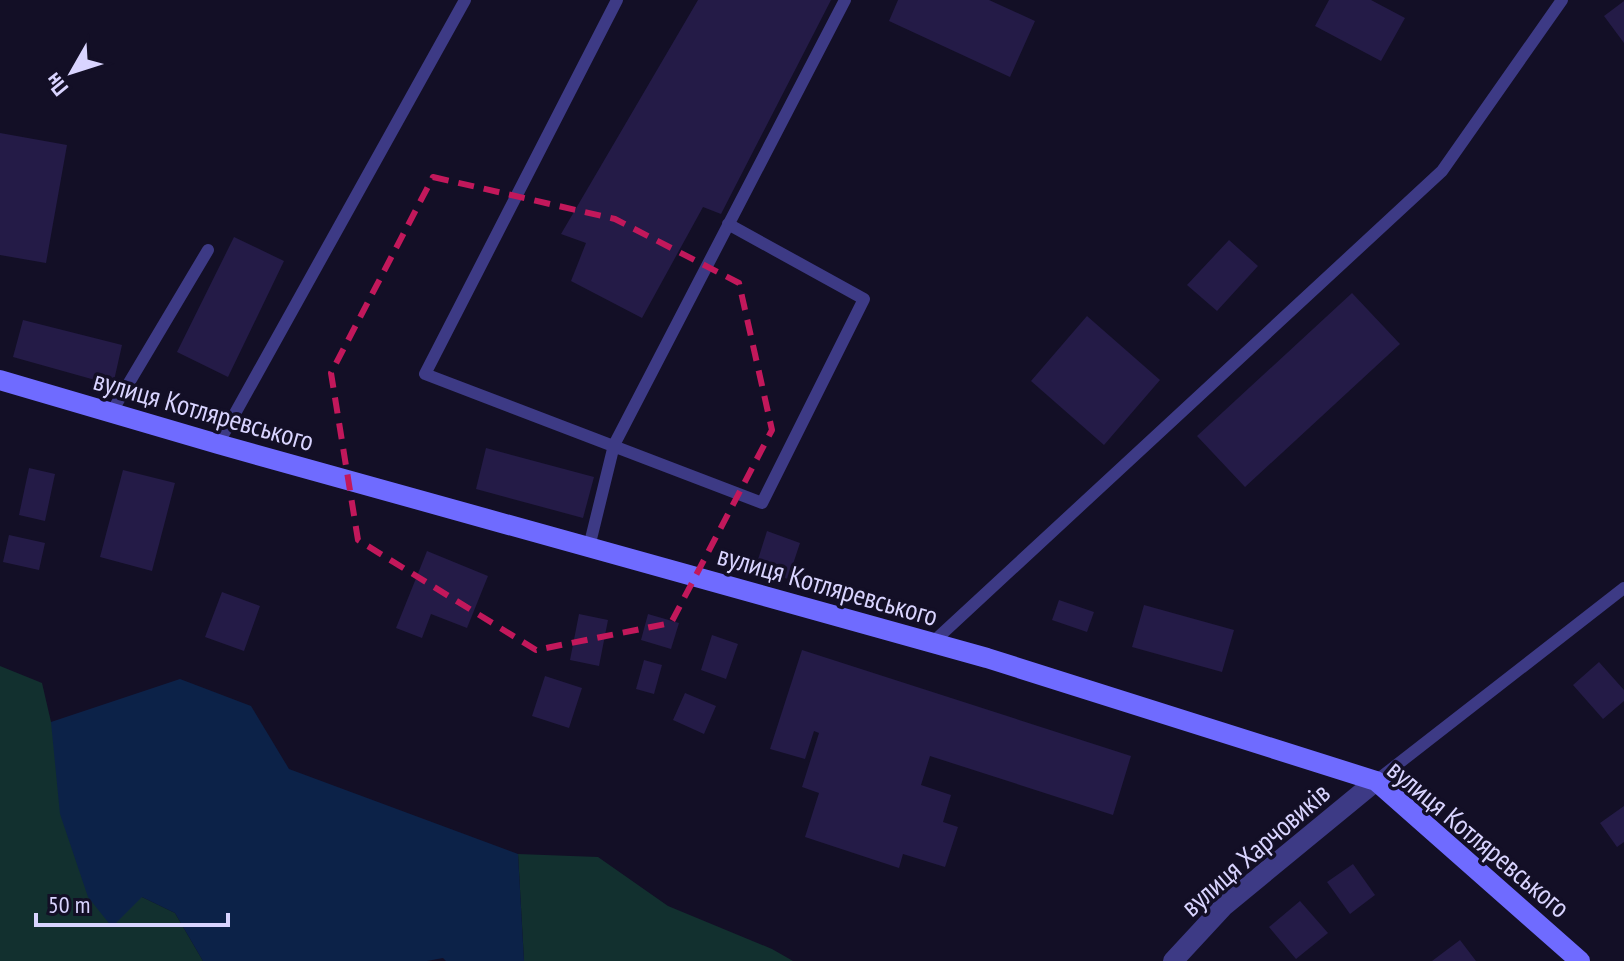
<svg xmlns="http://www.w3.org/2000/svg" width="1624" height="961" font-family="'PT Sans Narrow',sans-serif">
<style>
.green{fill:#12302f}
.water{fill:#0c2248}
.building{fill:#241b47}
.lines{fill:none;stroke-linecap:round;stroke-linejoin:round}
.lane{stroke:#3d3a85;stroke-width:12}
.street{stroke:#3d3a85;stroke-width:20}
.secondary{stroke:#6f6bff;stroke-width:20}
.marked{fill:none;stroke:#c2185b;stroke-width:6;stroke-dasharray:16 10;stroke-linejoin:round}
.labels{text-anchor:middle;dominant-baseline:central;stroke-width:7;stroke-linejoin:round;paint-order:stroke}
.street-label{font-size:28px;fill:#d9d4ff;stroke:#130f26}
</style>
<rect width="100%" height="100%" fill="#130f26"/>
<path class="green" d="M0,666L42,683L51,722L142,897L175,913L203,961H0Z
M518,854L598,857L668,906L772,949L793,961H524Z"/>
<path class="water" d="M180,679L251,706L289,769L518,854L524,961H446L443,958L427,961H203L175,913L142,897L112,927L88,897L60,814L51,722Z"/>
<path class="building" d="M698,0H831L721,214L703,207L642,318L571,281L586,243L561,234Z
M898,0H989L1035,21L1010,77L889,21Z
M1329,0H1371L1405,18L1381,61L1315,26Z
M1624,1V43L1604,16Z
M0,133L67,145L46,263L0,255Z
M234,237L284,261L228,377L177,352Z
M1229,240L1258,266L1217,311L1187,285Z
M1352,293L1400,344L1245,487L1197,436Z
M1087,316L1160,380L1104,445L1031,381Z
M23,320L122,345L113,385L13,357Z
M486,448L594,477L583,518L476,489Z
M29,468L55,474L45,521L19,515Z
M123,470L175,483L152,571L100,557Z
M767,531L800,543L788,579L755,569Z
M9,535L45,543L39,570L3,562Z
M427,551L488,576L467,628L431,614L422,638L396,628Z
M222,592L260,606L244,651L205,637Z
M1059,600L1094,612L1087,632L1052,620Z
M1144,605L1234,630L1222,672L1132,647Z
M579,614L608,620L599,666L570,660Z
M648,614L679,623L671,649L641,640Z
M712,635L738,644L726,679L701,670Z
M802,650L1131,756L1113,815L930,756L921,785L951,795L943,822L958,827L945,867L903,854L899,868L805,837L819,793L802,787L819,733L814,731L805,759L770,749Z
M644,660L662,665L654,694L636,689Z
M1599,662L1624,690V701L1603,719L1573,685Z
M545,676L582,688L569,728L532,716Z
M685,693L716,706L704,734L673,720Z
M1624,806V842L1617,847L1600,823Z
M1353,864L1375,895L1350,914L1327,882Z
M1300,901L1328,933L1296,959L1269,927Z
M1460,940L1476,961H1432Z"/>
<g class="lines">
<path class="lane" d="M617,0L425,374L762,503L864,299L728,224
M111,413L208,250
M218,444L465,0
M589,547L614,445L845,0
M932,643L1442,171L1562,0
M1376,781L1624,588"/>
<path class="street" d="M1173,961L1224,906L1376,781"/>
<path class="secondary" d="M0,380L218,444L987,658L1376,781L1580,961"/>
</g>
<path class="marked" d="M433,177L615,219L739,283L772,430L671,623L536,650L358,540L331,373Z"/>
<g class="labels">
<g class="street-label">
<text transform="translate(204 410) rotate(16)">вулиця Котляревського</text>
<text transform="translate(828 585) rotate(16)">вулиця Котляревського</text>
<text transform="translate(1479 838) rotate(40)">вулиця Котляревського</text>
<text transform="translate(1255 849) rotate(-41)">вулиця Харчовиків</text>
</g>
</g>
<g transform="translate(72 72) rotate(231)" stroke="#130f26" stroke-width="6" paint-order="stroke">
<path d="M0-6L14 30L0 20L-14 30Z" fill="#d9d4ff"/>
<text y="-12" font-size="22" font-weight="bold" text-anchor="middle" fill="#d9d4ff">Пн</text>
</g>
<path d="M36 913v12h192v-12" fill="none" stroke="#d9d4ff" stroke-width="4"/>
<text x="48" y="913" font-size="24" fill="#d9d4ff" stroke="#130f26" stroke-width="6" paint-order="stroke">50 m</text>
</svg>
